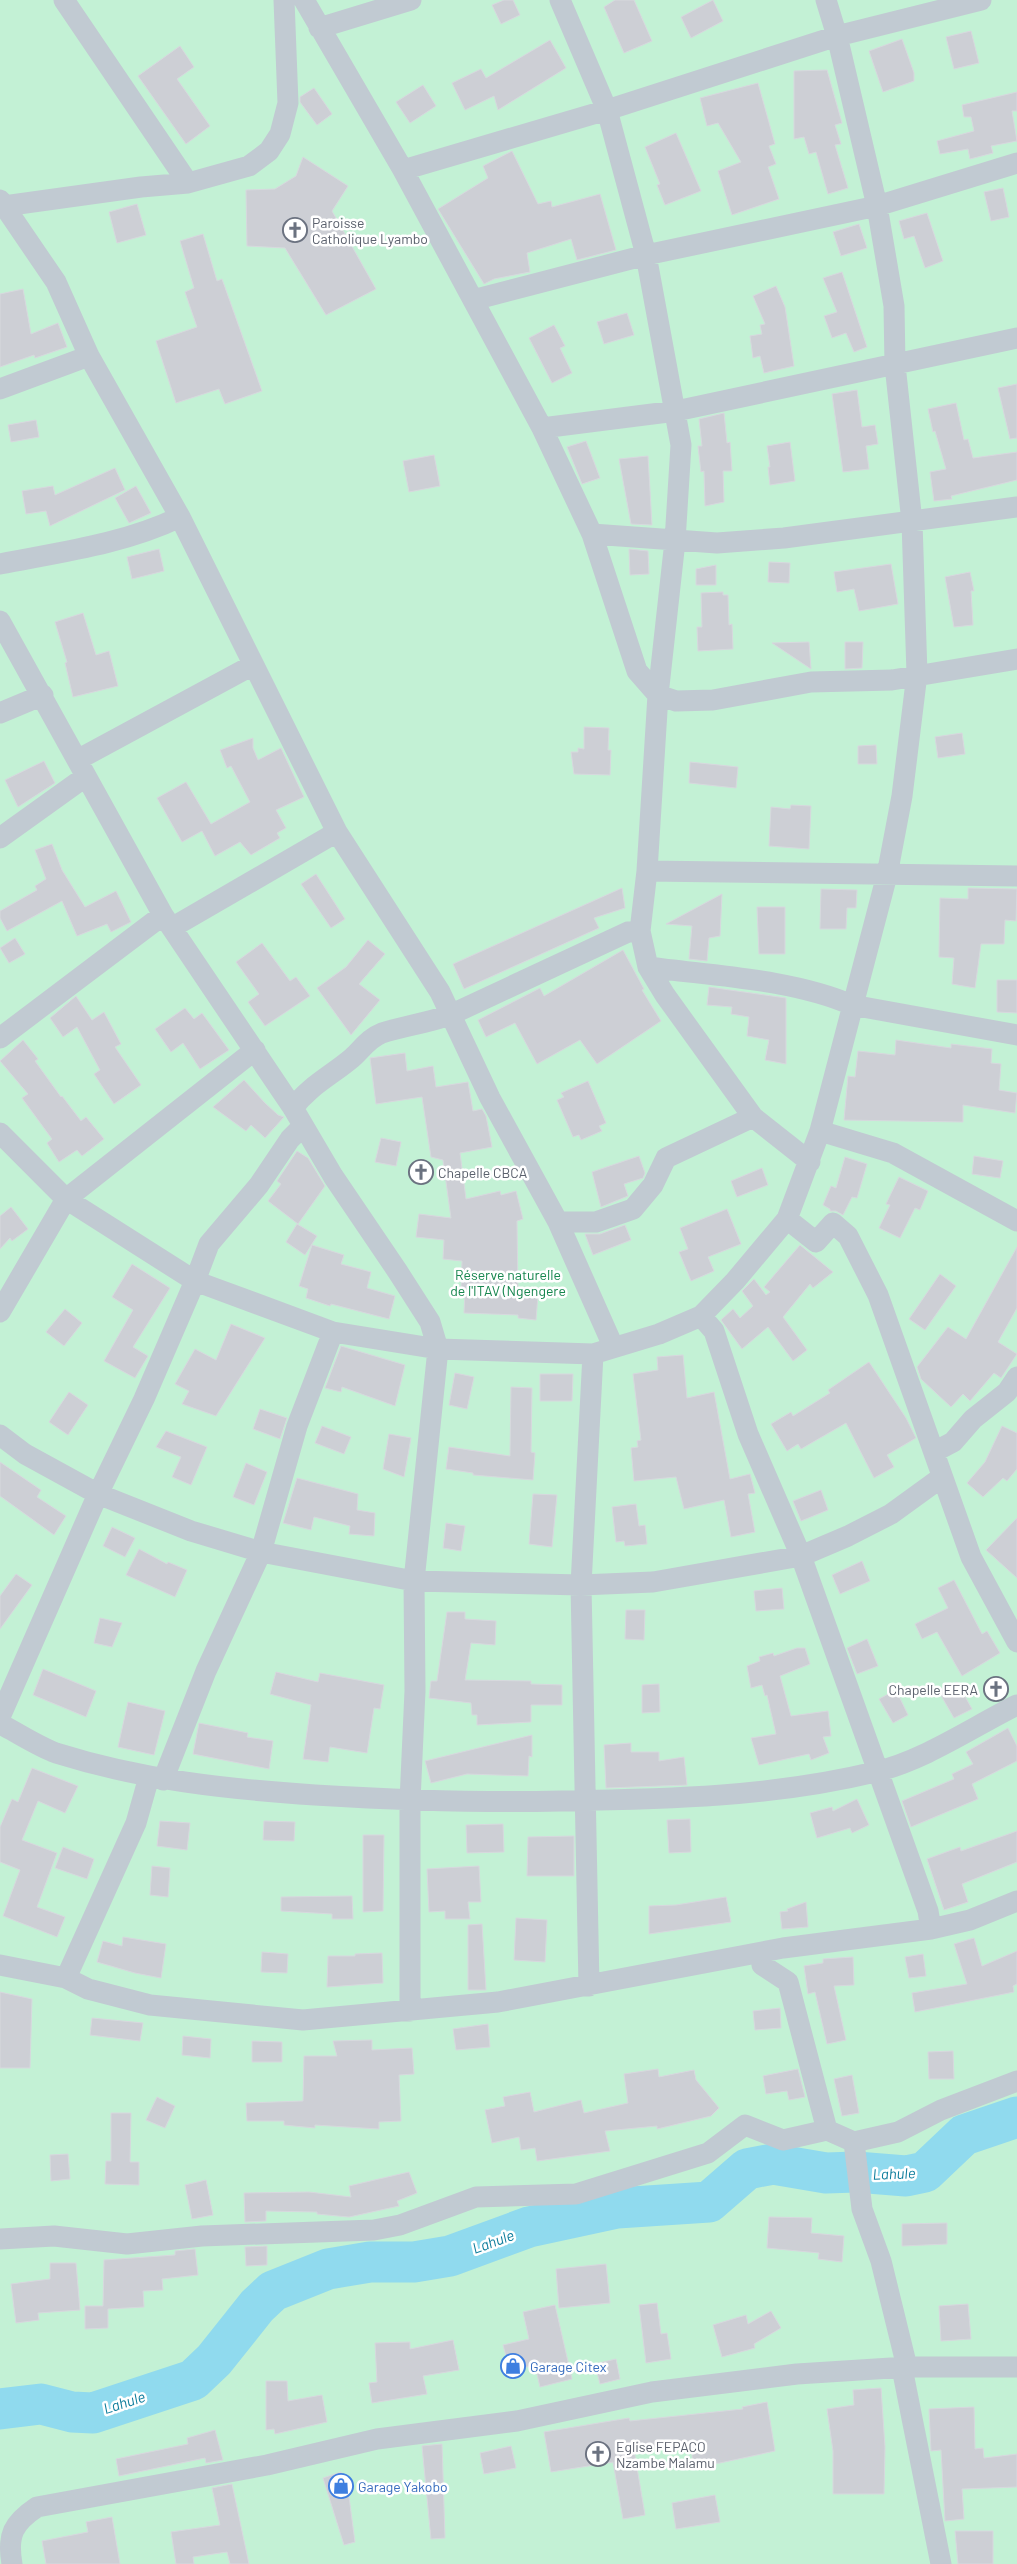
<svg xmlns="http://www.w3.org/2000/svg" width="1017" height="2564" font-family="Barlow,sans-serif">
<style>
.green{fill:#c3f1d5}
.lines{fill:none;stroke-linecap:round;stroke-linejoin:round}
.river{stroke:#90daee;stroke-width:41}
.building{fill:#cdcfd5;stroke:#d7d9de}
.street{stroke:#c1cad2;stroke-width:21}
.labels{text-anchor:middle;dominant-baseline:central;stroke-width:5;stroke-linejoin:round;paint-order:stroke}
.worship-label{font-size:14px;fill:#5b616d;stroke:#fff;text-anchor:start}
.park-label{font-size:14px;fill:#17864f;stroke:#fff}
.shop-label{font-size:14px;fill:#366cbe;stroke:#fff;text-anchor:start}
.water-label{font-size:15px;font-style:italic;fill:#0c7c9b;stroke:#fff}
</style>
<rect width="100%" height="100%" fill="#f5f3f3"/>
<path class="green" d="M0,0H1017V2564H0Z"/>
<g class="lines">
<path class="river" d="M0,2409L41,2404L72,2412L93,2413L193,2380L214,2360L257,2306L273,2291L328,2269L370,2262H414L450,2256L529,2227L617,2208L709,2202L747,2169L773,2164L826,2173L856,2172L906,2176L925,2172L964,2135L1017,2117"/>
</g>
<path class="building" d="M504,0H513L520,15L501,24L492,5Z
M615,0H634L652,41L624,53L604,7Z
M713,0L723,21L691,38L681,17Z
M971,31L979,63L954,69L946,37Z
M902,39L914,73V81L883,92L869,51Z
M550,40L566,68L498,110L494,96L465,110L452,83L481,69L486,78Z
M180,46L194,67L177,79L210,126L186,144L138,76Z
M827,70L842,123L835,125L841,144L835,145L848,188L828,194L816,152L809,154L804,137L794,139V71Z
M758,83L775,144L769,146L776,164L768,167L779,199L732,215L718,171L741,162L718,123L707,126L700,98Z
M423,85L436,106L410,123L396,102Z
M314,88L332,114L317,125L300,102V97Z
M1017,92V111H1012L1017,141L991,146L993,153L970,159L968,149L940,154L937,141L974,131L971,117H964L962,105Z
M676,133L701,191L665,205L657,185L660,184L645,147Z
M512,151L538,204L551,201L552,207L600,194L616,250L577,260L571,239L527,253L530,272L494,279L484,284L438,209L488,178L483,166Z
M303,157L348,186L332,211L376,289L326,315L285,248L247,246L246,190L275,189L296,176Z
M1003,188L1009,217L991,221L984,192Z
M137,204L146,235L117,243L109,212Z
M927,213L943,261L925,268L914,236L904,239L899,221Z
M859,224L867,248L841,256L833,232Z
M203,234L217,281L222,279L262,391L225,404L219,389L176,403L156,341L197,327L185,292L194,288L180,241Z
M842,272L867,347L854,352L846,333L832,338L824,316L837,312L823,278Z
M776,286L785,307L794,366L764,373L760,356L753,358L750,336L762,334L760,325L765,324L753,296Z
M23,289L31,334L58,323L67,347L35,358L34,355L0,367V294Z
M627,313L634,335L604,344L597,322Z
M554,325L565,346L560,348L572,373L552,383L529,338Z
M1017,384V438L1010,439L998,388Z
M857,390L862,427L875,425L878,444L866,446L869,469L843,472L832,394Z
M956,403L964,440L968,439L973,458L1017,452V480L951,496L952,499L934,501L930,472L946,469L935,431L933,432L928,409Z
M724,413L727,443L730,442L732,471H723L724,502L705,506L704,471L701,472L698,446H702L699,419Z
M36,420L39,437L11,442L8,425Z
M586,441L600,478L582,484L567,447Z
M790,442L795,481L770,485L768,467H770L767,446Z
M434,455L440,486L409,492L403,461Z
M648,456L652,525L631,524L619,459Z
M115,468L125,490L50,526L46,511L26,514L22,491L53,486L55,495Z
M136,486L151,513L129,523L115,498Z
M159,549L164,571L132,579L127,557Z
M629,549L648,551L649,574L630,575Z
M769,562L790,563L789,583L768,582Z
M891,564L898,604L859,611L854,589L837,592L834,572Z
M716,565V585H696V569Z
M970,572L974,591H971L973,625L954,627L945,577Z
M723,592V595H728L729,625L732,624L733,649L698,651L697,627H702L701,593Z
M83,613L96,655L109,651L118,686L73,697L65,663L67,662L55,622Z
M809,642L811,669L772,643Z
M845,642H863L862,668L845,669Z
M584,727L609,728L608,750H611L610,775L574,774L571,752H578V748L584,749Z
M962,733L965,754L938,758L935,737Z
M253,738V748L258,760L281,748L304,797L276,810L286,828L277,833L280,838L251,855L240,842L215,856L202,831L182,842L157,798L186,782L211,824L250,802L231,766L227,768L220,750Z
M876,745L877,764H858V746Z
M44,761L55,783L18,807L5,780Z
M690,762L738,767L736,788L689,783Z
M791,805L811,806L809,849L769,846L771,807L790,809Z
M52,844L62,870L85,907L116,891L131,922L111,932L107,924L77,936L62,901L7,931L0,918V911L37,890L35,886L46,879L35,850Z
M316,874L345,919L331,928L301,884Z
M622,888L625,908L594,918L599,928L464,989L453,964Z
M968,888L1017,889L1016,921L1005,920L1004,944H981L975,988L952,984L954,958L939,957L940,898L968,899Z
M821,889L857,890L856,908H847L846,929H820Z
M722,894L720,936L709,938L707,961L689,959L692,926L666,924Z
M757,907H785V954H759Z
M15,938L25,954L9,963L0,948Z
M368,940L385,954L359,984L380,1000L351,1035L317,988L346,967Z
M262,943L290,981L296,977L310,996L265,1026L248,1002L259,994L236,962Z
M623,950L644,989L642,990L661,1021L597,1064L580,1040L537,1064L515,1023L486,1037L478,1020L540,988L544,996Z
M997,980H1017V1013L997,1012Z
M709,987L786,998V1064L765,1060L769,1040L747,1036L749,1017L731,1014L732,1007L707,1005Z
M76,996L92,1020L104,1012L121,1044L115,1047L141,1085L114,1104L94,1074L100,1070L77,1027L63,1037L50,1018Z
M185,1008L194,1019L202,1013L229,1050L200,1069L183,1043L171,1052L155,1029Z
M23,1040L38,1059L35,1061L61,1097L62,1096L81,1121L86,1117L104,1139L82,1156L77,1150L59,1162L47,1143L52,1139L22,1098L28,1094L0,1061Z
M896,1040L951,1048V1044L992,1049L991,1063L1001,1064L999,1090L1017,1093L1015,1113L963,1105V1122L844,1120L848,1076L855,1077L858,1051L895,1055Z
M405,1053L407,1071L433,1066L436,1087L468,1082L473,1111L482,1109L486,1116L492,1147L460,1153L466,1199L500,1191L501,1195L516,1191L523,1219L517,1221L518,1293L538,1295L536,1320L518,1318V1315L464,1313L465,1291H461L462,1261L443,1259L444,1240L416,1237L419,1214L451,1218L443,1160L431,1157L422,1097L376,1104L370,1058Z
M244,1080L265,1103L278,1115L284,1117L265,1138L251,1125L246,1131L213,1107Z
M588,1081L606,1123L599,1126L602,1131L581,1140L579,1135L573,1137L557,1100L564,1097L561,1093Z
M381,1138L401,1142L396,1166L375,1162Z
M297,1151L308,1158L325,1186L298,1224L268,1201L281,1184L277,1181Z
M639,1156L645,1173L643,1178L624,1184L628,1196L601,1207L592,1172Z
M974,1156L1003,1161L1000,1178L972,1174Z
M845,1157L867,1164L857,1198L852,1197L843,1215L836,1211H830V1209L823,1205L831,1186L836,1188Z
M762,1168L768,1185L737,1197L731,1181Z
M899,1177L928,1191L920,1210L915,1208L900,1238L879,1228L890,1205L886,1204Z
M11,1207L28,1229L12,1241L10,1238L0,1249V1216Z
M727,1209L741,1244L708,1257L714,1271L691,1281L679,1252L688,1249L680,1228Z
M297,1224L317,1236L305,1255L286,1242Z
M625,1225L631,1240L593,1255L585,1234H600Z
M312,1245L344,1255L341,1264L371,1272L367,1288L395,1296L389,1319L331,1304L330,1306L306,1298L308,1289L299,1286Z
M800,1245L833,1272L813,1288L810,1284L783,1317L807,1350L793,1361L768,1327L742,1349L721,1320L733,1309L740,1318L753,1306L742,1291L754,1279L766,1295L770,1292L764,1287Z
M1017,1247V1308L998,1342L1017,1354L1001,1378L994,1373L970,1401L963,1394L951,1407L921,1379L917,1367L948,1327L966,1339Z
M132,1264L170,1288L133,1347L148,1356L135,1378L104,1361L133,1310L112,1297Z
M940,1274L956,1286L925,1330L909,1319Z
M65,1309L82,1323L64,1346L46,1332Z
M231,1324L265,1338L216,1416L182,1404L189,1391L175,1384L195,1349L216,1360Z
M341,1346L405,1365L395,1406L342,1387L341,1392L325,1388Z
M683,1355L687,1398L714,1392L730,1479L750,1474L755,1493L748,1494L755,1532L731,1537L724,1500L684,1509L676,1477L634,1481L631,1448L638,1447L637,1441L641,1440L633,1374L658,1370L657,1357Z
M869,1362L906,1418L916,1438L887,1455L894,1467L874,1478L846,1423L801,1449L798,1444L787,1451L771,1424L791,1412L793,1416L830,1393L828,1390Z
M455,1373L474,1377L467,1409L449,1405Z
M540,1374H573L572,1401H540Z
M511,1387L532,1388L531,1452L535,1453L533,1480L473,1475V1473L446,1469L449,1447L510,1456Z
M69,1392L88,1405L68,1435L49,1422Z
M260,1409L287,1418L280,1439L253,1429Z
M322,1426L351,1437L344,1454L315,1443Z
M1002,1426L1017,1433V1469L1007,1481L1003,1478L983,1497L967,1483L985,1462Z
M166,1431L207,1447L191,1485L172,1477L181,1457L156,1447Z
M389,1434L411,1438L404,1477L383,1469Z
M0,1462L41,1490L37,1497L66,1516L54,1535L0,1496Z
M246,1463L267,1472L254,1505L233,1497Z
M297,1478L358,1494L357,1510L375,1513L374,1536L349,1534L350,1526L314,1517L311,1530L283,1523Z
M821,1490L828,1510L801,1521L793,1501Z
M533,1494L557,1495L552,1547L529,1544Z
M636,1504L639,1526L645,1525L647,1544L625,1546L624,1541L616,1542L612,1507Z
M1017,1518V1578L986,1550Z
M446,1523L465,1526L461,1551L443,1548Z
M112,1527L135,1538L125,1557L103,1546Z
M139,1549L167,1564L168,1562L187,1570L175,1597L126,1575Z
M862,1561L870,1581L840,1594L832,1575Z
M16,1574L32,1585L0,1629V1596Z
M954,1580L982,1634L987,1631L1000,1653L962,1676L937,1632L922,1639L915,1624L948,1608L938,1588Z
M782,1588L784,1609L756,1611L754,1591Z
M626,1610H645L644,1640L625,1639Z
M447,1612H465V1619L496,1621L495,1645L471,1643L465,1680L531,1681V1684L562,1685V1705H531V1722L477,1725V1715H472L471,1703L429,1698L431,1681H437Z
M100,1618L122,1623L112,1647L94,1643Z
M867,1639L878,1666L857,1674L847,1648Z
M797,1648H805L810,1664L780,1676L791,1716L828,1711L831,1736L823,1737L829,1753L811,1760L809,1754L759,1765L751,1738L776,1734L767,1695L765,1696L762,1685L751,1688L747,1666L760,1661L759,1657L773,1653L774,1656Z
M43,1669L96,1691L86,1717L33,1695Z
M276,1672L318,1682L320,1673L384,1685L380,1709L374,1708L367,1753L330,1747L328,1762L303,1759L311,1705L270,1694Z
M957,1682L972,1709L954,1718L939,1692Z
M659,1684L660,1712L642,1713V1685Z
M896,1690L908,1715L893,1723L879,1699Z
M128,1702L165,1711L154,1755L118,1747Z
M199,1723L248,1733L247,1737L273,1741L269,1769L193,1754Z
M1008,1728L1017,1746V1761L972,1784L978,1799L911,1827L902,1801L954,1779L952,1774L973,1764L966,1752Z
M532,1735V1757L529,1756L528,1776L467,1774L431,1783L425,1761Z
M631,1743V1752H659V1761L684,1757L687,1785L606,1788L604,1745Z
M32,1768L78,1786L65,1813L38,1801L22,1840L57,1853L37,1907L65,1917L57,1937L3,1916L20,1870L0,1862V1827L12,1799L18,1802Z
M857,1799L869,1825L852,1833L850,1828L817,1838L810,1813L832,1807L833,1811Z
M690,1819L691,1852L669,1853L667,1820Z
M160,1821L190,1823L187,1850L157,1846Z
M264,1821L295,1822L294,1841L263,1840Z
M503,1824L504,1852L467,1853L466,1825Z
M1017,1831V1862L962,1884L968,1902L944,1910L927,1859L960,1847L961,1851Z
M363,1835H384L383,1911L363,1912Z
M574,1836V1876H527L528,1837Z
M63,1847L94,1859L87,1879L55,1868Z
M152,1866L170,1868L168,1897L150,1895Z
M479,1866L481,1902H468L470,1919H445V1911L429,1912L427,1869Z
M352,1896L353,1919H332V1914L281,1911V1897Z
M726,1897L731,1922L649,1934V1906L676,1905Z
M806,1902L808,1927L782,1929L780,1912L788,1911L787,1909Z
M516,1918L547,1920L545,1962L514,1960Z
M482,1924L486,1990H468V1925Z
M123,1937L166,1944L161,1978L135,1973L97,1962L103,1941L122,1946Z
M974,1938L982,1966L1017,1951V1984L1013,1986L1014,1992L915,2012L912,1993L967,1984L954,1944Z
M262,1952L288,1954L287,1973L261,1972Z
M382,1953L383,1983L327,1987L328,1956H355V1954Z
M923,1954L926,1976L909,1978L905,1957Z
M853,1957L854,1985L834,1986L846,2040L827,2044L815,1992L808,1994L804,1966L823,1963V1959Z
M0,1992L32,1999L30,2068H0Z
M780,2008L781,2028L755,2030L753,2011Z
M92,2018L143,2023L140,2041L90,2035Z
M488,2024L490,2047L456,2050L453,2029Z
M183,2036L211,2039L210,2058L182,2055Z
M372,2040V2050L412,2048L414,2074L399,2075L401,2121L379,2122V2129L315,2125V2128L284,2125V2121H247L246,2103L303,2101L304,2056H337L333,2041Z
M252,2041L282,2042V2062H252Z
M953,2051L954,2079H929L928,2052Z
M658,2069L659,2077L694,2070L696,2080L719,2108L711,2116L657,2129V2126L605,2131L610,2151L537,2161L535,2148L521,2150L519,2137L492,2143L485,2110L505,2106L503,2097L530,2092L534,2112L581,2100L584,2113L628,2103L624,2074Z
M798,2069L805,2097L789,2100L787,2091L766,2094L763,2076Z
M852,2075L859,2113L842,2116L834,2079Z
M157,2097L175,2106L165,2128L146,2120Z
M111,2113H131L130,2162H139V2185L105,2184L106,2161H111Z
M68,2154L70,2179L51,2181L50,2155Z
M409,2172L417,2193L397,2201L399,2206L349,2217L317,2214V2212L266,2211V2221L245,2222L244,2193L309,2192L351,2197L349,2186Z
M206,2180L213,2215L192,2219L185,2185Z
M769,2217L812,2218L811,2233L844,2236L842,2262L818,2259L819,2253L767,2248Z
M947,2223V2244L902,2246V2224Z
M267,2246V2265L246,2266L245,2247Z
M195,2249L198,2275L162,2279L163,2290L143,2291L144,2307L108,2309V2328L85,2329V2306H103L104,2260L175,2255V2251Z
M50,2263H76L80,2310L38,2313L39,2320L16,2323L11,2284L50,2279Z
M606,2264L610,2303L559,2308L556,2269Z
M657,2303L661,2334L667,2333L671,2359L646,2363L639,2305Z
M968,2304L971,2339L941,2341L939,2306Z
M555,2305L572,2379L540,2387L535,2365L510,2371L503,2345L529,2339L523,2312Z
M771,2311L781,2328L754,2344L755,2348L722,2357L713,2325L746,2315L748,2324Z
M453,2340L459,2370L423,2376L427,2394L372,2403L369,2383L377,2382L375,2343L410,2342V2349Z
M616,2359L620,2379L600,2384L595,2364Z
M266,2381H287L288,2401L322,2395L327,2422L275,2434L274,2429L266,2430Z
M881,2388L885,2447L884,2494H833V2451L827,2409L854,2405L853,2390Z
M767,2402L775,2451L720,2463L693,2465L691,2442L634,2450L645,2515L623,2519L613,2462L551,2472L544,2432L629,2418L630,2421L743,2409L742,2407Z
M974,2407L975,2449L983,2448L984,2458L1017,2454V2487L962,2489L964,2519L945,2521L941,2450L931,2451L929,2409Z
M215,2430L223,2460L206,2463L205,2458L119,2476L116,2459L188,2444L187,2438Z
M442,2444L445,2538L431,2539L422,2446Z
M511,2446L516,2468L484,2474L480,2453Z
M341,2472L349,2497L355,2542L344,2545L323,2478Z
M232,2484L249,2564H230L227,2552L193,2557L194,2564H176L171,2532L220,2525L212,2488Z
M715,2495L720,2522L676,2529L672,2503Z
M112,2517L120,2564H46L42,2541L88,2532L86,2522Z
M955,2531H993V2564H958Z"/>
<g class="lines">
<path class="street" d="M64,0L188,183
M304,0L403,170L542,428L592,534L637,671L658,695L676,701L713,700L811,682L892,680L1017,659
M560,0L607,110L646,255L681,445L675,541L658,695L647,871L640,931L648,967L665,995L753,1117L810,1162
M319,28L411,0
M403,170L607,110L837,36L981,0
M0,200L56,282L89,356L180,517L337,832L440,992L490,1098L558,1222L613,1346
M4,206L141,187L188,183L249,166L269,151L280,134L288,103L284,0
M473,300L646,255L877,206L1017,163
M0,389L89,356
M542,428L676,411L1017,338
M592,534L717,543L784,538L1017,507
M0,564C61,552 124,544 180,517
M0,621L163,915L293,1108L333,1176L398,1272L430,1322L438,1349L414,1581L415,1691L410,1801V2011
M0,713L43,695
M79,759L253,665
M0,838L85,777
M647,871L1017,876
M173,927L337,832
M648,967C714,976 792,979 852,1005L1017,1035
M0,1038L163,915
M293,1108C309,1086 332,1075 352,1058C362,1049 369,1038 382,1033C404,1026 427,1023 450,1015L628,932L640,931
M820,1131L893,1153L1017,1221
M0,1133L66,1199L195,1281L333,1332L438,1349L593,1354L659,1334L701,1316L735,1281L787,1219L820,1131L887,875L902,796L917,674L912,522L895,365L894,306L877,206L837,36L826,0
M787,1219L816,1242L833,1223L848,1236L878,1295L971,1557L1017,1642
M558,1222H596L633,1209L653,1185L666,1158L753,1117
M0,1312L66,1199L255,1050
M701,1316L714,1331L748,1434L801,1556L928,1911L931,1929
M0,1435L25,1454L98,1494L191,1531L261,1552L414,1581L581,1585L653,1582L801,1556L848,1536L891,1514L942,1477
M934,1452L953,1442L973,1419L1007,1392L1017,1377
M0,1717L98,1494L144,1399L195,1281L209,1244L259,1185L290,1139L303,1126
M0,1724C18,1733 37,1746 56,1753C142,1780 226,1789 315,1795C397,1800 479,1803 561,1801C667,1799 772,1797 875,1772C925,1760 971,1728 1017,1705
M163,1780L206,1671L261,1552L297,1426L333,1332
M761,1953L762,1965L788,1982L827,2130
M0,1965L66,1978L88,1989L150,2005L303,2020L498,2002L783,1948L931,1929L970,1920L1017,1901
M66,1978L136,1823L149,1777
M589,1986L581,1585L593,1354
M854,2142L862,2209L881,2261L907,2367
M0,2239L54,2236L127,2244L202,2236L374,2230L400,2225L476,2197L576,2194L708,2153L745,2125L783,2140L827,2130L854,2142L898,2132L941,2110L1017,2081
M902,2368L941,2564
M12,2564C7,2535 13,2523 37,2507L267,2465L377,2439L517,2421L652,2392L797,2374L907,2367H1017"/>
</g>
<defs>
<symbol id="church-ring" viewBox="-11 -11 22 22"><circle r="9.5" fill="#fff" stroke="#6b7280" stroke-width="1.5"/><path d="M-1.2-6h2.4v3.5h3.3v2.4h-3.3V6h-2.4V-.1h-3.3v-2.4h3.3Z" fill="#6b7280"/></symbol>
<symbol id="shop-ring" viewBox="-11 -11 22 22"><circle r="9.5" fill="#fff" stroke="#3f7fe0" stroke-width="1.5"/><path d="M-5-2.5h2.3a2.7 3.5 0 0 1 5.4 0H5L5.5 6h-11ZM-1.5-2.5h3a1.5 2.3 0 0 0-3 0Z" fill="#3f7fe0"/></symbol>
</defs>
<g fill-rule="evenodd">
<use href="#church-ring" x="281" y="216" width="28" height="28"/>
<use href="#church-ring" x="407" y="1158" width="28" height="28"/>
<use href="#church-ring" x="982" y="1675" width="28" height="28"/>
<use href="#shop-ring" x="499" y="2352" width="28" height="28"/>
<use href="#church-ring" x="584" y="2440" width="28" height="28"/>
<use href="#shop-ring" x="327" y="2472" width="28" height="28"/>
</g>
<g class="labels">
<g class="worship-label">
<text x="312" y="222">Paroisse<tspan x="312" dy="16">Catholique Lyambo</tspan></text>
<text x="438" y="1172">Chapelle CBCA</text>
<text x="978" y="1689" text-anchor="end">Chapelle EERA</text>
<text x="616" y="2446">Eglise FEPACO<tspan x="616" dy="16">Nzambe Malamu</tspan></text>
</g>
<g class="park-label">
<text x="508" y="1274">Réserve naturelle<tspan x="508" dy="16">de l'ITAV (Ngengere</tspan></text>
</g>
<g class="shop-label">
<text x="530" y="2366">Garage Citex</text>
<text x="358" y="2486">Garage Yakobo</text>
</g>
<g class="water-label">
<text transform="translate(894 2173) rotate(-2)">Lahule</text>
<text transform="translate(493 2241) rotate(-20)">Lahule</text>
<text transform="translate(124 2402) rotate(-18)">Lahule</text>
</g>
</g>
</svg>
